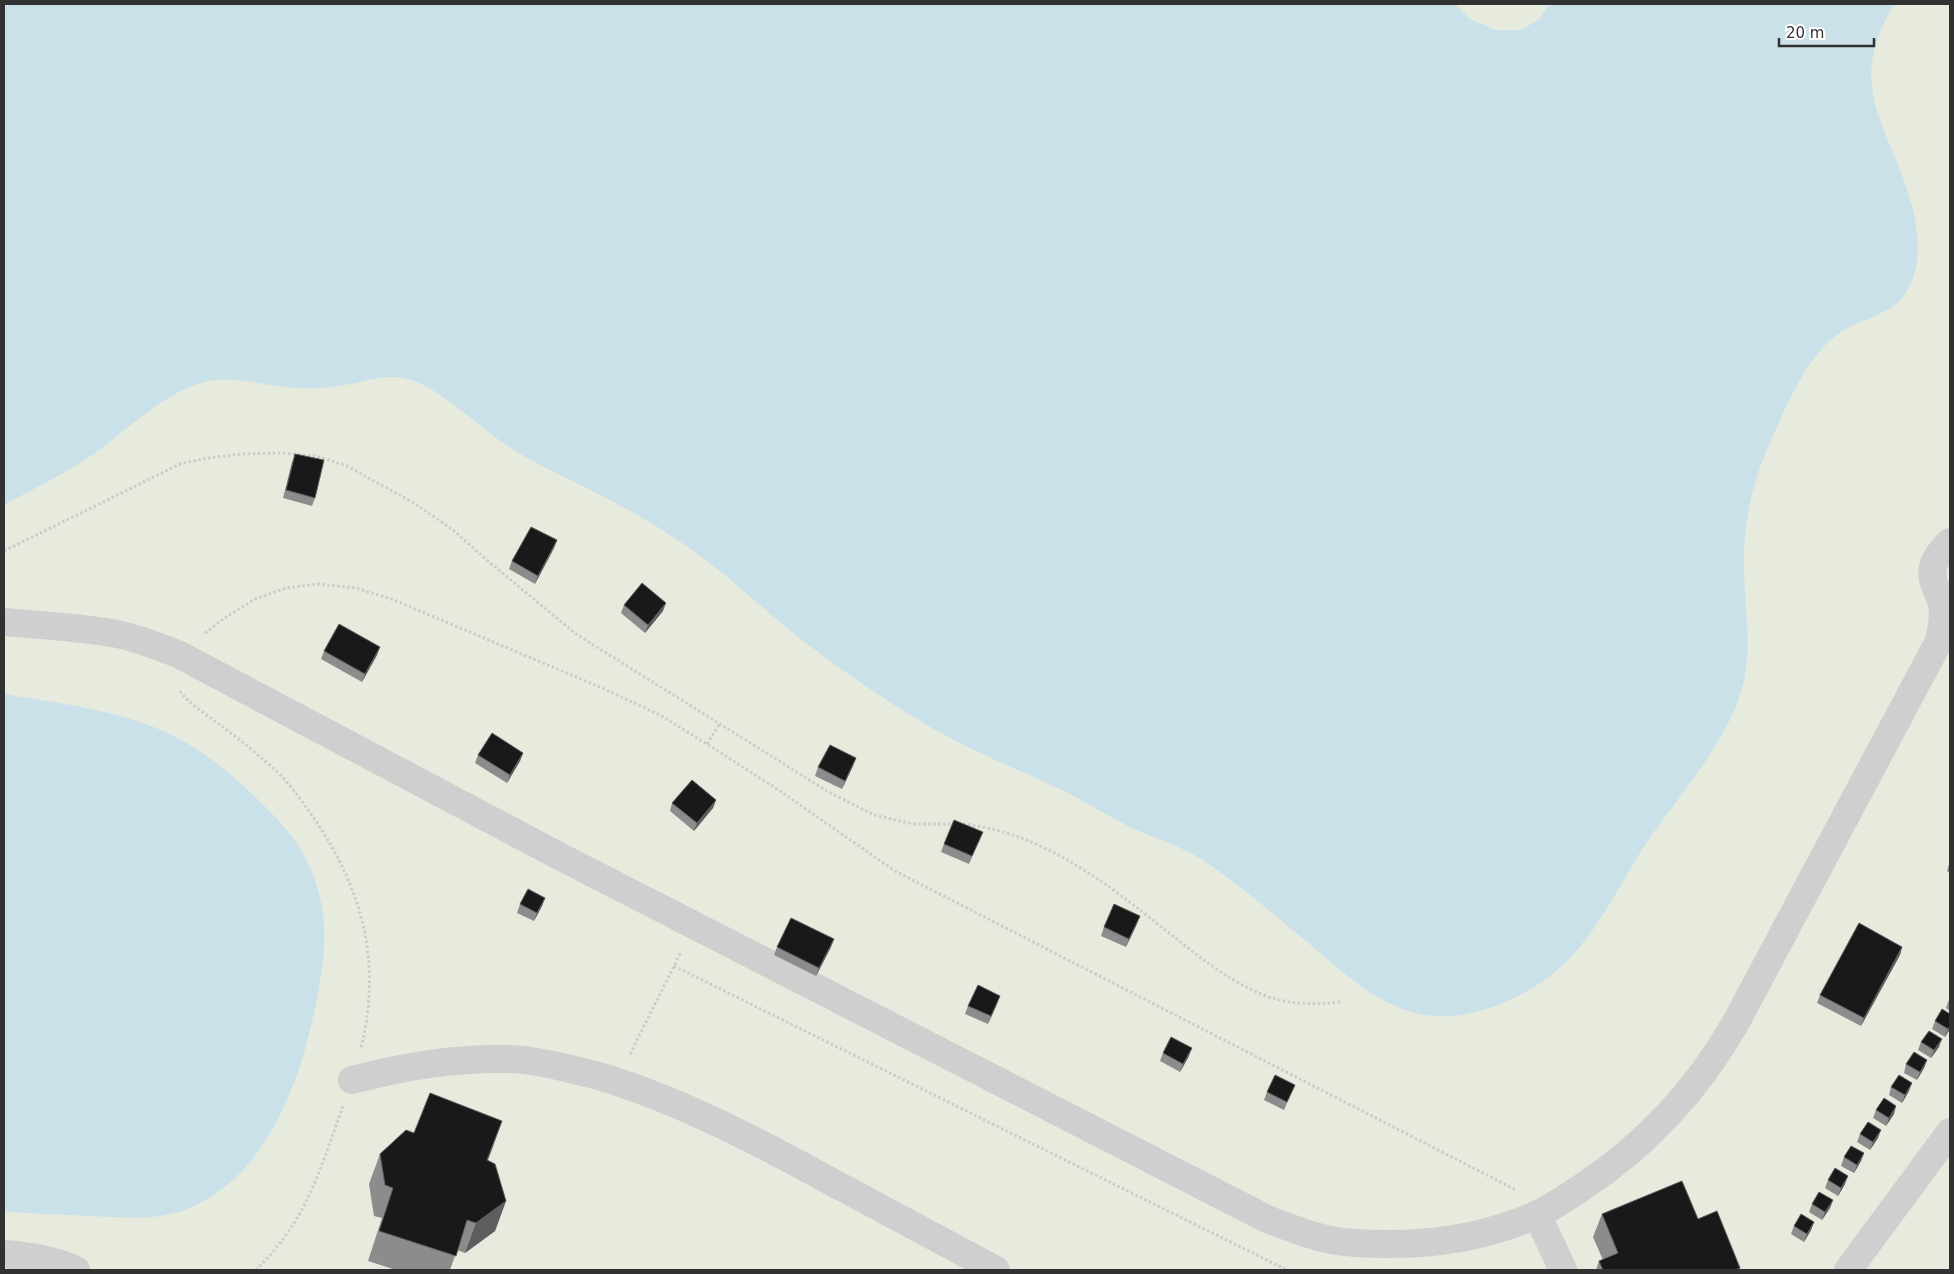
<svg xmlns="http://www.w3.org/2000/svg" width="1954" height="1274" font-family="'DejaVu Sans',sans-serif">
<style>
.green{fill:#e6ebdd}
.water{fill:#cbe1ea}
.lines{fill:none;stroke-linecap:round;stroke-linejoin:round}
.path{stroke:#ccc;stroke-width:3;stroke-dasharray:2.5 2.5;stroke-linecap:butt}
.minor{stroke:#cfcfcf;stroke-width:28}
.wall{fill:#8c8c8c}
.shaded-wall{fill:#5e5e5e}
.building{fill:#191919;stroke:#5e5e5e}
</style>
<rect width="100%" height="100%" fill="#fff"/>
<path class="green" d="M4,4H1950V1270H4Z"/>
<path class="water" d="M4,4H1455L1470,19L1495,30H1521L1539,19L1550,4H1894C1842,92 1893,127 1913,210C1917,228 1920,249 1916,267C1905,321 1864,311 1832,339C1805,361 1786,407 1772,438C1754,477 1743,521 1744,565C1744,603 1752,643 1744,681C1731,738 1680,794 1647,842C1621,882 1600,928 1566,962C1545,982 1519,998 1492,1007C1474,1013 1454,1018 1435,1016C1381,1013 1339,968 1300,936C1266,908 1233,879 1196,856C1175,844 1151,837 1130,827C1108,816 1087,803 1066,792C1018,769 967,750 922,722C881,698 840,669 802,640C764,610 729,576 689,548C661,528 632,511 602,496C572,480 540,467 512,449C480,429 438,384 403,378C388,375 374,379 360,382C341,386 321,389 302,388C273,388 244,377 215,380C168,385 121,438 80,463C56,478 29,491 4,505Z
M4,694C56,703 112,709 161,730C194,744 224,767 250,792C271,812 294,834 307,861C331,910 326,953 316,1004C311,1026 306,1048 299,1069C278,1127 251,1180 192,1207C159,1222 124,1217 89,1216C61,1215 32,1213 4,1212Z"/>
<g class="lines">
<path class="path" d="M4,551L180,464L207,458L242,454L282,453L316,456L347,466L414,503L453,530L488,561L576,634L827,791L874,815L913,824H957
M205,633L226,617L255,599L286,588L318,584L356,588L394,600L602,688L660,715L721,753L780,791L895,871L1516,1190
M180,691C190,705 206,714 220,725C238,738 256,753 273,768C290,783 303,803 316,821C363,892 382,963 361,1048
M707,744L720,723
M963,824C1037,831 1103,880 1159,925C1191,950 1222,977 1259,993C1285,1005 1314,1005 1341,1002
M674,966L1287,1270
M630,1054L681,952
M256,1270C271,1255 285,1238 296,1220C317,1185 329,1144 343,1106"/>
<path class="minor" d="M4,622C40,625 76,627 112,633C135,637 157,646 178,654L559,856L1267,1219C1288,1227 1309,1236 1331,1240C1351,1244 1372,1244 1392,1244C1442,1244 1490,1235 1536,1215C1552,1208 1567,1197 1581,1188C1645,1146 1697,1090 1735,1024L1938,643L1950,625
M1938,643C1942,630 1944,618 1942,605C1941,597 1936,590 1934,583C1928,566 1939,553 1950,542
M352,1080C407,1066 453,1058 509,1059C538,1060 567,1068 595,1075C674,1098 747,1136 819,1175C878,1207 937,1238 996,1270
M1537,1214L1563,1270
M4,1254C28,1256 54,1259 76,1270
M1848,1270L1950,1132"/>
</g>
<path class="wall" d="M295,454L315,498L312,506L283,498L292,462Z
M557,540L554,548L535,584L509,569L512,561Z
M624,605L663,611L645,633L621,613Z
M380,647L377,655L362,682L321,659L324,651Z
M523,753L520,761L507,783L475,763L478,755Z
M853,766L842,789L815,776L818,767Z
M716,800L713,808L694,831L670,811L672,803Z
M983,832L969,864L941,852L944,844Z
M1950,861V873L1947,871Z
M545,898L542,906L534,921L517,913L520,904Z
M1140,916L1126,947L1101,936L1104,927Z
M777,947H831L816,976L774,955Z
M1902,947L1900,955L1861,1026L1817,1003L1820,995Z
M1950,997V1011L1946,1008Z
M997,1004L988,1024L965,1014L968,1006Z
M1950,1014V1029L1945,1037L1932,1029L1935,1021Z
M1921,1042L1939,1047L1931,1058L1918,1050Z
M1163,1053L1189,1056L1180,1072L1160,1061Z
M1927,1060L1924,1068L1917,1080L1904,1073L1906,1064Z
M1295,1085L1284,1110L1264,1100L1267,1092Z
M1891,1087L1909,1091L1902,1103L1889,1095Z
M1876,1110L1894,1114L1886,1126L1873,1118Z
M1860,1134L1878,1138L1870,1150L1857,1142Z
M1864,1153L1861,1161L1854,1173L1841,1166L1844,1157Z
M380,1154L488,1161L506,1201L495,1231L465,1253L457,1250L450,1270H396L368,1261L382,1218L374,1216L369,1184Z
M1828,1180L1845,1184L1838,1196L1825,1188Z
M1833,1200L1830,1208L1822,1220L1809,1212L1812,1204Z
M1602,1214L1698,1219L1740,1268L1739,1270H1596L1599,1261L1603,1260L1593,1237Z
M1814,1222L1811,1230L1804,1242L1791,1234L1794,1226Z"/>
<path class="shaded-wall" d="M557,540L554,548L535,584L538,576Z
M666,603L663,611L645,633L648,625Z
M380,647L377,655L362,682L365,674Z
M523,753L520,761L507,783L510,775Z
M856,758L853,766L842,789L845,781Z
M716,800L713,808L694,831L697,823Z
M545,898L542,906L534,921L537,913Z
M1140,916L1137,924L1126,947L1129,939Z
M834,939L831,947L816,976L819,968Z
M1902,947L1900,955L1861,1026L1864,1018Z
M1000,996L997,1004L988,1024L991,1016Z
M1950,1026V1029L1945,1037L1948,1029Z
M1942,1039L1939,1047L1931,1058L1934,1050Z
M1192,1048L1189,1056L1180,1072L1183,1064Z
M1927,1060L1924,1068L1917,1080L1920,1072Z
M1912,1083L1909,1091L1902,1103L1905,1095Z
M1896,1106L1894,1114L1886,1126L1889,1118Z
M502,1121L491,1152L476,1191L487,1160Z
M1881,1130L1878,1138L1870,1150L1873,1142Z
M1864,1153L1861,1161L1854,1173L1857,1165Z
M1848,1176L1845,1184L1838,1196L1841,1188Z
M1833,1200L1830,1208L1822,1220L1825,1212Z
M506,1201L495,1231L465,1253L476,1223Z
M1814,1222L1811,1230L1804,1242L1807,1234Z"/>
<path class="building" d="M295,454L324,460L315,498L286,490Z
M531,527L557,540L538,576L512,561Z
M642,583L666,603L648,625L624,605Z
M339,624L380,647L365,674L324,651Z
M492,733L523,753L510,775L478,755Z
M830,745L856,758L845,781L818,767Z
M692,780L716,800L697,823L672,803Z
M954,820L983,832L972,856L944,844Z
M528,889L545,898L537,913L520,904Z
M1114,904L1140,916L1129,939L1104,927Z
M791,918L834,939L819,968L777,947Z
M1859,923L1902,947L1864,1018L1820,995Z
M978,985L1000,996L991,1016L968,1006Z
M1942,1009L1950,1014V1026L1948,1029L1935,1021Z
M1929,1031L1942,1039L1934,1050L1921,1042Z
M1171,1037L1192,1048L1183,1064L1163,1053Z
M1914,1052L1927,1060L1920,1072L1906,1064Z
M1275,1075L1295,1085L1287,1102L1267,1092Z
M1899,1075L1912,1083L1905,1095L1891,1087Z
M430,1093L502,1121L487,1160L495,1164L506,1201L476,1223L467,1220L456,1256L379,1231L393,1188L385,1185L380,1154L406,1130L414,1133Z
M1884,1098L1896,1106L1889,1118L1876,1110Z
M1868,1122L1881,1130L1873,1142L1860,1134Z
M1851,1146L1864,1153L1857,1165L1844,1157Z
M1835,1168L1848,1176L1841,1188L1828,1180Z
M1682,1181L1698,1219L1717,1211L1740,1268L1735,1270H1603L1599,1261L1618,1253L1602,1214Z
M1819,1192L1833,1200L1825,1212L1812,1204Z
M1801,1214L1814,1222L1807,1234L1794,1226Z"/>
<rect width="1954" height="1274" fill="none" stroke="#323232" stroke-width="10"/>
<path d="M1779 38v8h95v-8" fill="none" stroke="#323232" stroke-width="2.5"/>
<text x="1786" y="38" font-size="15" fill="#323232" stroke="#ffffff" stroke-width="4" paint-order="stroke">20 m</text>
</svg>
